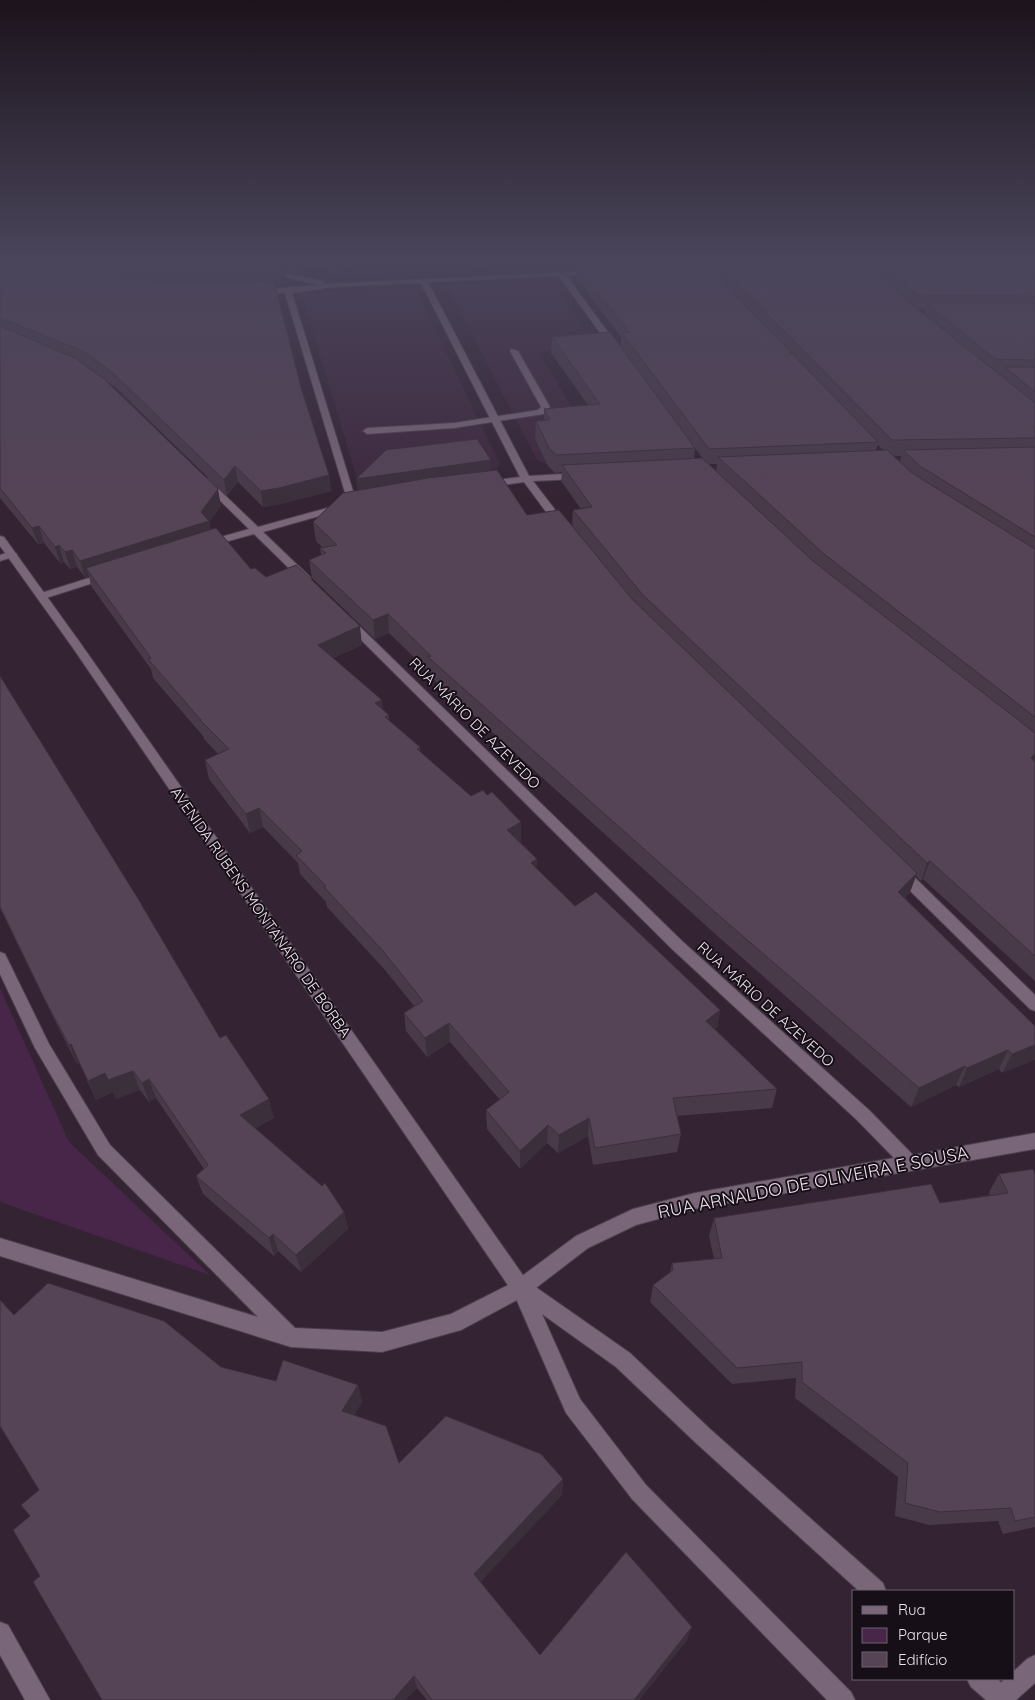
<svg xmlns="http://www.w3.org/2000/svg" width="1035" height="1700" font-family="Quicksand,sans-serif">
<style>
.built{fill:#3e283e}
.green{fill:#48264a}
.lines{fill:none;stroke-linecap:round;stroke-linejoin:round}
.service-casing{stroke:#4d3f4d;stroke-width:2}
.minor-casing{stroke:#4d3f4d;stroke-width:2}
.tertiary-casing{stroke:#4d3f4d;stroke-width:2}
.service{fill:#796679;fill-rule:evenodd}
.minor{fill:#796679;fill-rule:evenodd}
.tertiary{fill:#796679;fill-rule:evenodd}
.wall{fill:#493a4a;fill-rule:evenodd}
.shaded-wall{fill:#3c2f3c}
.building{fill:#554356;stroke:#3c2f3c}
.labels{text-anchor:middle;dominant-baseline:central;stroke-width:4;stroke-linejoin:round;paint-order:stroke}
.street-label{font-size:15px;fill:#ede2ed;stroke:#160f17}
.near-street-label{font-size:18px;fill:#ede2ed;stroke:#160f17}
</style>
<rect width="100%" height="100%" fill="#332333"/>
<path class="built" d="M413,262H681L682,263L421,277Z
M551,281L597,346L539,352L580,422L585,462L546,464L537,460L447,286Z
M414,287L500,464L497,468L378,484L357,479L302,294Z"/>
<path class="green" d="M0,988L69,1142L210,1275L0,1202Z"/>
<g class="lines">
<defs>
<path id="service" d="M511,349L518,351L550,407L544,414L454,428L367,434L363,431L367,428L454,423L538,410L541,407L510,351Z"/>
<path id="minor" d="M269,270L324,281V284L596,271L598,272L594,274L566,275L618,346L614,348H611L559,276L428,282L529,476L579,473L584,476L579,479L533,481L566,524V528H558L524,482L488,487L483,484L488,481L520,477L421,283L334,287L292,293L357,504L352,507L349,506L285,293L259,294L255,292L259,290L319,285L267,273L265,272Z
M205,478L208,479L258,527L338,505H344V509L263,532L310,577L311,579L310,581H302L254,534L207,547L203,546V542L249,529L202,483L200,481Z
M12,551L17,554L16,556L0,561V555Z
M108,572L112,573L113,575L112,577L46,598H38L37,596L38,594Z
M348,618L352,619L682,941L870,1111L913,1155L1035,1133V1149L695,1209L636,1225L588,1248L528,1294L461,1330L382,1352L291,1347L0,1256V1238L258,1317L98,1155L35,1048L0,974V952L5,954L49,1044L110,1145L295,1328L382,1332L451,1314L514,1282L576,1236L633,1209L695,1193L894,1158L858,1121L672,949L344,623L342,621Z
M900,867L905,868L1035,995V1011L1030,1009L895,876L893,872L895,868Z
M0,1622L8,1625L50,1700H25L0,1655Z
M1035,1655V1683L1016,1700H990L993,1690L1005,1679H1014V1671L1027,1659Z"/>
<path id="tertiary" d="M0,536L4,537L81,644L527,1281L630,1353L710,1429L883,1583L886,1591H859L696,1443L616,1367L542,1314L580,1399L646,1485L851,1692L855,1700H827L632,1499L566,1413L514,1294L73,648L0,546Z
M967,1679H997L1012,1692L1016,1700H986L971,1687Z"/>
</defs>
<use href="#service" class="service-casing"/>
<use href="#minor" class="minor-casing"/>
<use href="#tertiary" class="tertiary-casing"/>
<use href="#service" class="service"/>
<use href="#minor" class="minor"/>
<use href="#tertiary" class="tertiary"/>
</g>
<path class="wall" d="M0,262H357L335,273L309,267L296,274L284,271L286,279L275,284L301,388L329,475L331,491L281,504L263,507L238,482L227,496L116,388L87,366L83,364L221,506L209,522L211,530L251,569L266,577L362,645L333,658L389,715V720L420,747V752L471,796L487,795L521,822V841L520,842L537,859V869L575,906L720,1010L717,1028L715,1029L777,1089L772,1108L677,1116L681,1134L677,1152L593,1165L588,1136L558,1153L547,1143L520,1169L487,1129L486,1110L500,1100L450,1042L427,1057L406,1031L404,1013L414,1006L385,970L327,907L326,902L300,874L298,863L263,827L250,833L235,813L209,779L205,760L218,754L204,739L203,736L153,678L151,669L91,586L89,576L85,577L77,567L70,569L64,562L60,563L44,543L38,544L0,498Z
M464,262H563L466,267Z
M564,262H1035V981L923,879L921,881L916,876L910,892L905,898L1035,1026L1002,1073L999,1069L959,1087L956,1085L911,1107L713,932L430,676L429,672L389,633L375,639L312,578L309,560L321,555L320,548H323L316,541L313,522L357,491L491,460V470L527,515L572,526L573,510L581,509L561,481L562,472L555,473L548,466L535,439L536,421L544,420V409L588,405L551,353L552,337L621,346V337L576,277V270H570ZM705,263H711L710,269ZM917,309H925L924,314ZM878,445L883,450H876ZM695,448L703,459L694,458ZM894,456H901L900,462ZM709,464H717L716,471Z
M0,676L220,1038L274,1118L255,1128L344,1212L348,1229L301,1272L278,1251L274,1256L203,1194L196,1176L204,1169L156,1098L149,1102L140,1090L116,1099L113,1092L96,1100L79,1063L77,1064L54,1019L0,908Z
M999,1174H1035V1527L1003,1534L998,1521L929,1525L895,1516L898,1477L795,1398L796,1378L732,1384L650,1302L653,1285L670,1273L672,1263L714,1259L709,1236L714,1218L940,1203L990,1195L989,1192Z
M14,1315L221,1367L276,1381L358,1385L362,1402L354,1415L399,1463L563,1479L562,1495L480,1582L540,1655L687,1640L639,1700H427L417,1688L40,1576L30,1516L39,1490Z"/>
<path class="shaded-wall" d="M4,262H47L0,278V263Z
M295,262H308L309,267L296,274Z
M334,262H357L335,273Z
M420,262H457L421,265Z
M284,265L286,279L274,284L272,271Z
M491,460V479L358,498L356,479Z
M235,466L238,482L227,496L224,480Z
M329,475L331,491L281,504L263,507L261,491Z
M218,489L221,506L209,522L212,538L86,568L89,576L85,577L80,561L201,512Z
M39,526L44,543L38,544L32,528Z
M59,545L64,562L60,563L55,547Z
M72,550L77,567L70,569L65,552Z
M388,614L389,633L375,639L373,620Z
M360,626L362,645L321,663L318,645Z
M382,700L384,719L375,703Z
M1035,753V760L1024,776L1031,758Z
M259,808L263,827L250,833L246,814Z
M521,822V841L507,849V830Z
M537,859V879L531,863Z
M930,861L923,879L921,881L927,863Z
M917,873L910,892L892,912L898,892Z
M720,1010L717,1028L703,1039L706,1021Z
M449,1023L450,1042L427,1057L425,1038Z
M71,1044L79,1063L77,1064L69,1045Z
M1035,1045V1060L1002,1073L1012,1054Z
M1008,1050L999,1069L959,1087L967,1068Z
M965,1066L956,1085L911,1107L919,1088Z
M133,1071L140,1090L116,1099L113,1092L96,1100L88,1081L105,1073Z
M149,1079L156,1098L149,1102L142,1083Z
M269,1099L274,1118L246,1134L240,1115Z
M589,1118L588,1136L558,1153L559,1135Z
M548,1125L547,1143L520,1169V1151Z
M344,1212L348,1229L301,1272L296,1255Z
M273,1234L278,1251L274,1256L269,1238Z
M358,1385L362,1402L347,1428L342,1411Z
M563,1479L562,1495L475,1588L474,1574Z
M692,1627L687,1640L639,1700H634Z
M414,1676L417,1688L406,1700H393Z"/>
<path class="building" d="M24,262H50L129,278L183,283L274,281L301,388L329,475L279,488L261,491L235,466L224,480L113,373L83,351L0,318V271Z
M90,262H270L284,265L272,271V273L205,275L138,272Z
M627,262H703L878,442L709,449L622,333L629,332L576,264Z
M716,262H863L909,302L1035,403V431H1034H1035V438L892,440Z
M876,262H1035V296L917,295Z
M926,303H1035V360L995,359Z
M0,326L75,358L104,379L218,489L201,512L209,521L80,561L72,550L65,552L59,545L55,547L39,526L32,528L0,488Z
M610,332L695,448L556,455L549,448L536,421L550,420L544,409L600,404L552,337Z
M1005,367H1035V392Z
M477,439L491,460L356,479L386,450Z
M1035,447V537L920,466L903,450Z
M887,450L912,473L1035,549V717L824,554L718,457Z
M702,458L813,561L1035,733V753L1031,758L1035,762V956L930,861L927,863L643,595L573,510L592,507L562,465Z
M497,470L527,515L559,510L632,599L917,873L898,892L1035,1026V1045L1012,1054L1008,1050L967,1068L965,1066L919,1088L716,913L428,657L431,656L388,614L373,620L309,560L326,553L320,548L337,545L313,522L343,493L428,478Z
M216,528L251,569L255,568L266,577L296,565L360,626L318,645L382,700L375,703L389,715L385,717L420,747L417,749L471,796L483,790L487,795L492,792L521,822L507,830L537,859L531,863L575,906L596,892L720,1010L706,1021L777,1089L673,1098L681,1134L595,1148L589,1118L559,1135L548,1125L520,1151L486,1110L509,1092L449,1023L425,1038L404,1013L423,1001L383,951L324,887L326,886L296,855L302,851L259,808L246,814L230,794L205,760L229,749L200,720H201L148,659L151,658L86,568Z
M0,676L137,897L220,1038L226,1035L269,1099L240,1115L322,1186L325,1183L344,1212L296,1255L273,1234L269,1238L196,1176L208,1165L149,1079L142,1083L133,1071L108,1080L105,1073L88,1081L71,1044L69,1045L45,1000L0,907Z
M1033,1169L1035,1174V1517L1015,1521L1011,1508L940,1512L905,1503L908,1463L802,1382V1362L737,1368L653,1285L673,1270L672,1263L722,1258L714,1218L931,1184L940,1203L1008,1193L999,1174Z
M48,1283L164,1321L221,1367L276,1381L283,1360L358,1385L342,1411L386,1426L399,1463L446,1416L541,1454L563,1479L474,1574L540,1655L626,1552L692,1627L634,1700H432L414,1676L393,1700H102L33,1582L40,1576L13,1530L30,1516L21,1505L39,1490L0,1426V1300L14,1315Z"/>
<linearGradient id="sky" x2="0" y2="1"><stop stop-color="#1c131c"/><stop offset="0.52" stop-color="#4a455b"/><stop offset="1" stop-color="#4a455b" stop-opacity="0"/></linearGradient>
<rect width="1035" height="500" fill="url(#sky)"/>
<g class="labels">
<g class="street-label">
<text transform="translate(475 723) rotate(45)">RUA MÁRIO DE AZEVEDO</text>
<text transform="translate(261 912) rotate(55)">AVENIDA RUBENS MONTANARO DE BORBA</text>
<text transform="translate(766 1004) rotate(42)">RUA MÁRIO DE AZEVEDO</text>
</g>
<g class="near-street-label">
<text transform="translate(813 1182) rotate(-11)">RUA ARNALDO DE OLIVEIRA E SOUSA</text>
</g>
</g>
<rect x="852" y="1590" width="162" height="90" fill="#160f17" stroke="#6c636d"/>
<rect x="862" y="1606" width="25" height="8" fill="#796679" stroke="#6c636d"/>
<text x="898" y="1615" font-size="15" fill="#ede2ed">Rua</text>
<rect x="862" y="1628" width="25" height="15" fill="#48264a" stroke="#6c636d"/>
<text x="898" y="1640" font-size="15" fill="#ede2ed">Parque</text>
<rect x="862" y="1652" width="25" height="15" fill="#554356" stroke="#6c636d"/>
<text x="898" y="1665" font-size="15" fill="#ede2ed">Edifício</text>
</svg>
